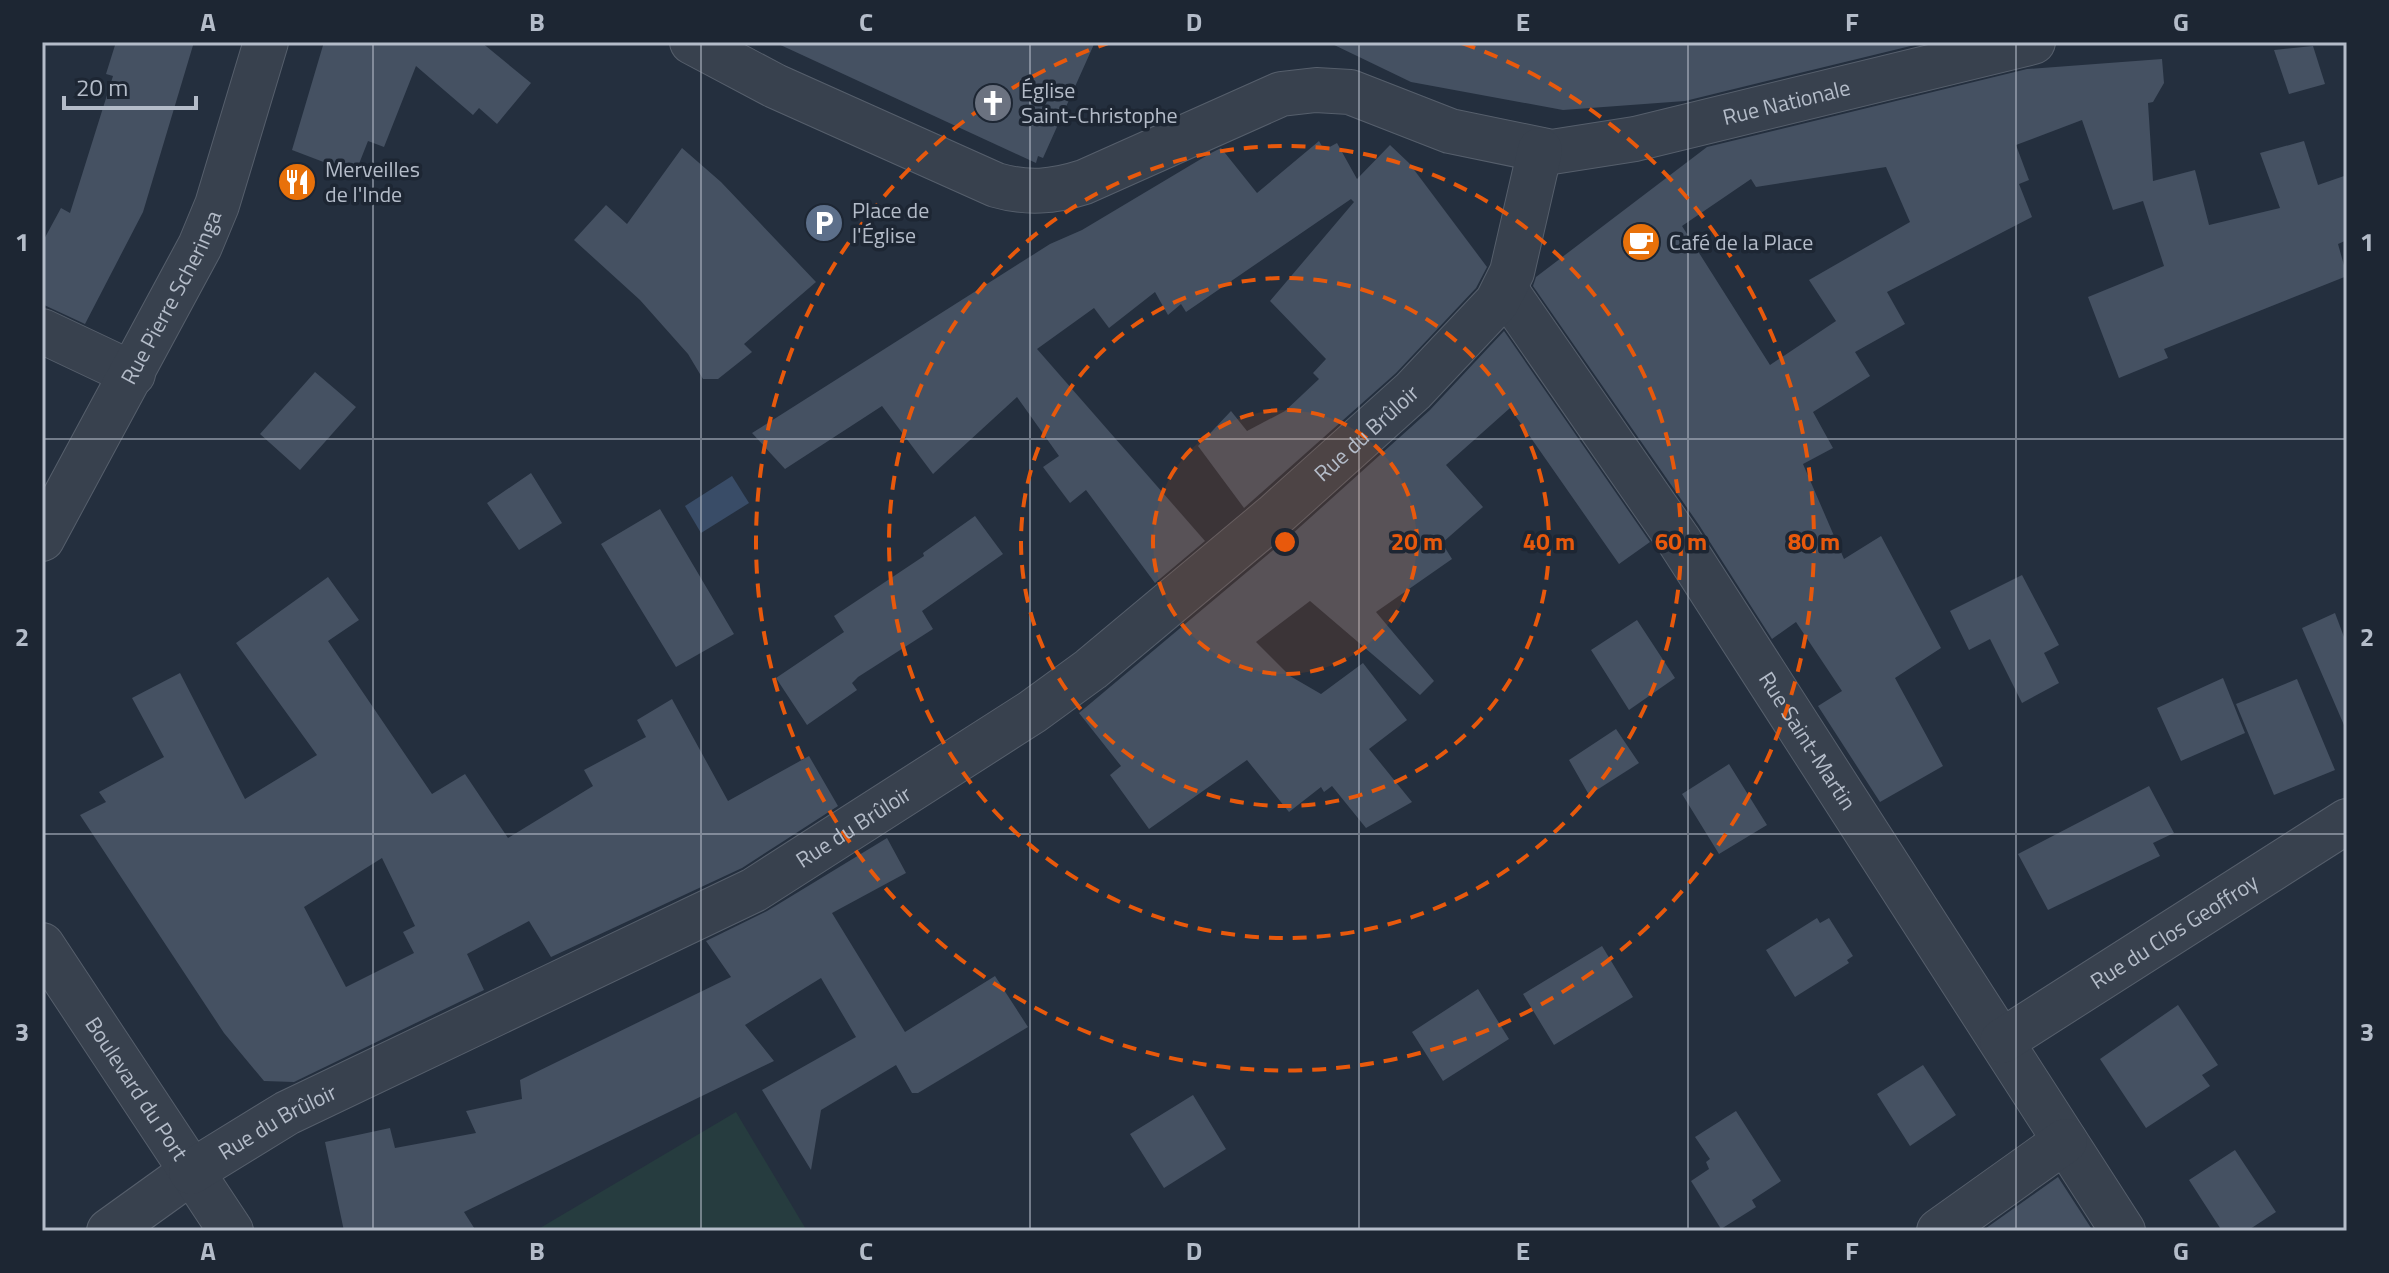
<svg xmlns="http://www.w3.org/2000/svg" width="2389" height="1273" font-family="'Titillium Web',sans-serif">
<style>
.green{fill:#263c3f}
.water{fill:#394c67}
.building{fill:#455162;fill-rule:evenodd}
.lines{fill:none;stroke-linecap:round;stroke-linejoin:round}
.minor-casing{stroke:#565f6c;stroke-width:46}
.tertiary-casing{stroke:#565f6c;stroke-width:46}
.minor{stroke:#38414e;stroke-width:44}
.tertiary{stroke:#38414e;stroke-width:44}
.grid{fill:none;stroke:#b4bcc9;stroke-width:2;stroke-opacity:0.55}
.ring{fill:none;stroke:#e8590c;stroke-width:4;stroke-dasharray:14 10}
.labels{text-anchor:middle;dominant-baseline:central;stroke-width:7;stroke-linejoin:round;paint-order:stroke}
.poi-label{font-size:22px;fill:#b4bcc9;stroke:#1d2633;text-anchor:start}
.street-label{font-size:22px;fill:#b4bcc9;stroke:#1d2633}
.centre{fill:#e8590c;stroke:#1d2633;stroke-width:4}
.ring-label{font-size:24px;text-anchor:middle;font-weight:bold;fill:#e8590c;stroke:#1d2633;stroke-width:7;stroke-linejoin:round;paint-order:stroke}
.neatline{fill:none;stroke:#b4bcc9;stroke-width:3}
.grid-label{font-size:26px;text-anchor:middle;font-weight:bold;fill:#b4bcc9}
</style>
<rect width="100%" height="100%" fill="#242f3e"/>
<path class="green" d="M736,1112L807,1231H535Z"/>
<path class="water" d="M732,476L749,503L701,533L685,506Z"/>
<path class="building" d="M116,42H194L143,212L85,324L42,304V243L61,208L70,213L113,76L106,74Z
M324,42H481L531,83L497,124L479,108L473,115L416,66L384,147L368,141L355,174L292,150Z
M774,42H1095L1043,158L1038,156L1036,163Z
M1328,42H1927L1685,101L1563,110L1411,82Z
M2313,46L2325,84L2289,94L2274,50Z
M2162,59L2164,83L2153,102L2148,103L2153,181L2195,170L2209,225L2280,208L2260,153L2304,141L2318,185L2347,175V240L2338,244L2347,276L2164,349L2168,358L2119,378L2088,297L2164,266L2143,201L2113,210L2082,120L2016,145L2029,180L2019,184L2032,217L1887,292L1905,324L1855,352L1870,376L1813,412L1833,448L1803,464L1844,559L1881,536L1941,648L1895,678L1943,766L1880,802L1818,706L1842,691L1796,622L1772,639L1699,525L1533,286L1536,277L1707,147L2027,69ZM1886,167L1910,222L1809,280L1836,321L1770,365L1682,226L1751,179L1756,187Z
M1319,141L1324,150L1337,143L1357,179L1390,145L1409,163L1487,267L1476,288L1396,373L1244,508L1198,446L1231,411L1247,431L1285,411L1319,379L1313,373L1326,359L1270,301L1354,202L1351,199L1186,312L1181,304L1168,315L1155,292L1109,328L1094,308L1037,349L1205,541L1155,583L1086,490L1070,503L1043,467L1059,456L1017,397L933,474L882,406L785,469L752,433L1050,244L1082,230L1211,153L1221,148L1257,193Z
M682,148L721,182L816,282L744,344L752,352L718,379H703L688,354L640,300L574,240L606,205L627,224Z
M1504,331L1650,542L1619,564L1510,408L1446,465L1483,507L1442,543L1452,559L1376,612L1434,681L1420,695L1310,601L1256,642L1290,676L1321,694L1363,663L1407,720L1369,749L1412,802L1366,828L1332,786L1324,792L1321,787L1289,812L1247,760L1149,829L1110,775L1121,766L1079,713L1291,535L1430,410Z
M315,372L356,407L300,470L260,434Z
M531,473L562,523L519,550L487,503Z
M660,509L734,634L676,667L601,544Z
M975,516L1003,554L922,611L933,629L858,677L852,683L857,690L807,725L776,678L844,632L834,616L924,556L923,553Z
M2022,575L2059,645L2044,653L2059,683L2022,703L1990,639L1969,650L1950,611Z
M328,577L359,620L328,641L432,794L465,774L508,838L593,786L584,770L646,737L637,720L672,699L728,801L809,756L838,806L742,868L551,957L529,921L467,954L484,990L294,1082L264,1081L224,1033L80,815L106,802L99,792L164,757L132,698L180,673L245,799L317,755L236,643ZM382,858L415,926L403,932L414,953L346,987L304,907Z
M2335,613L2347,645V732L2302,628Z
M1637,620L1675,678L1629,710L1591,650Z
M2223,678L2245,733L2181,761L2157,708Z
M2297,679L2335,770L2274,795L2236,704Z
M1616,729L1639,763L1589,795L1569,760Z
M1729,764L1767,825L1719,854L1682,794Z
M2149,786L2174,833L2153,843L2160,856L2048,910L2018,854Z
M887,838L906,873L832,913L905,1032L995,976L1028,1027L918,1093H912L896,1065L821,1110L811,1170L762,1090L856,1037L821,978L745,1025L774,1061L464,1212L476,1231H344L325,1142L390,1128L395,1148L476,1133L466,1111L522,1099L520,1080L731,977L706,941L767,911Z
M1817,918L1820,923L1829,918L1853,956L1847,960L1849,963L1795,997L1766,950Z
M1602,946L1633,997L1554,1045L1523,994Z
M1478,989L1509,1039L1443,1081L1412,1032Z
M2178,1005L2218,1065L2202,1075L2210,1086L2146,1128L2100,1059Z
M1923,1065L1956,1115L1910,1146L1877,1094Z
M1193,1095L1226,1149L1164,1188L1130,1134Z
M1736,1111L1781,1181L1752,1200L1756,1207L1721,1229L1691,1181L1709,1169L1706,1162L1710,1159L1695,1137Z
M2235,1150L2276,1212L2247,1231H2222L2189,1180Z
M2058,1177L2093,1231H1982Z"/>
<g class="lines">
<defs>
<g id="minor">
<path id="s1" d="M1505,289L1678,539L2123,1231"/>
<path d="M42,331L133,374"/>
<path id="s2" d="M2002,1041L2347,821"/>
<path d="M109,1231L191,1172"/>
<path d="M1939,1231L2065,1141"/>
</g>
<g id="tertiary">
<path id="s3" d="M692,42L775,86L996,185C1027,194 1053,192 1084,182L1281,94L1316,90L1350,92L1450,131L1552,152L1635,139L2033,42"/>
<path id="s4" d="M42,539L200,246L217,205L266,42"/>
<path id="s5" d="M42,945L231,1231"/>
<path id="s6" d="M191,1172L287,1113L754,890L1032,712L1091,669L1274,516L1413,391L1497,302L1512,272L1540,150"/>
</g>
</defs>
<use href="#minor" class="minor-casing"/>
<use href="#tertiary" class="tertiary-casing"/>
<use href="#minor" class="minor"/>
<use href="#tertiary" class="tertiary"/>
</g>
<path class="grid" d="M373,42V1231M701,42V1231M1030,42V1231M1359,42V1231M1688,42V1231M2016,42V1231M42,439H2347M42,834H2347"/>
<circle cx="1285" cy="542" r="132" fill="#e8590c" fill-opacity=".12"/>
<g class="ring">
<circle cx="1285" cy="542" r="132"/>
<circle cx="1285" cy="542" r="264"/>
<circle cx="1285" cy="542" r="396"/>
<path d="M1462 43A529 529 0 1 1 1108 43"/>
</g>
<defs>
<symbol id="church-disc" viewBox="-11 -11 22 22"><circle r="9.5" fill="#6b7280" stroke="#1d2633"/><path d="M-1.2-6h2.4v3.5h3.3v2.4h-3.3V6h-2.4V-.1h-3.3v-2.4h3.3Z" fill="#fff"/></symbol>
<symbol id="restaurant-disc" viewBox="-11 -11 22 22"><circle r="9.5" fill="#e8710a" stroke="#1d2633"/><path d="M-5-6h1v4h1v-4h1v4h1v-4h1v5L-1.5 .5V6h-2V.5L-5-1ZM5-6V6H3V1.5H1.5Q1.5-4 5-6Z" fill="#fff"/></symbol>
<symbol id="parking-disc" viewBox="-11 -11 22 22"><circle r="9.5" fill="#5c6f8a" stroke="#1d2633"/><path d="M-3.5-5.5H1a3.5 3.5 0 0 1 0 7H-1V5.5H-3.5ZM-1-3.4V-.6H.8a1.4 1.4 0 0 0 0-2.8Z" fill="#fff"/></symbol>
<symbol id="cafe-disc" viewBox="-11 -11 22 22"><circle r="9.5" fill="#e8710a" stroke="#1d2633"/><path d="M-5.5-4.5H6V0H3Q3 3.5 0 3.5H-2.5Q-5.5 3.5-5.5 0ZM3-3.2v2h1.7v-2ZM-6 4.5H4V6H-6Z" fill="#fff"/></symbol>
</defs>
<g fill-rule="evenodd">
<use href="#church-disc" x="971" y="81" width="44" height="44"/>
<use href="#restaurant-disc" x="275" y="160" width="44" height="44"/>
<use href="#parking-disc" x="802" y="201" width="44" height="44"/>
<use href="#cafe-disc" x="1619" y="220" width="44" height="44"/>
</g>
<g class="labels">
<g class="poi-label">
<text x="1021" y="90">Église<tspan x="1021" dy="25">Saint-Christophe</tspan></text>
<text x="325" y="169">Merveilles<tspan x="325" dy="25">de l'Inde</tspan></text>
<text x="852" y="210">Place de<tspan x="852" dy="25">l'Église</tspan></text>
<text x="1669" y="242">Café de la Place</text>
</g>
<g class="street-label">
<text stroke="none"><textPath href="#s3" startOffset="1162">Rue Nationale</textPath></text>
<text stroke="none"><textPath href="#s4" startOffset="274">Rue Pierre Scheringa</textPath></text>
<text stroke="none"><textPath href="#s6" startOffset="1396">Rue du Brûloir</textPath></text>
<text stroke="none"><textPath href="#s1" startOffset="544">Rue Saint-Martin</textPath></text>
<text stroke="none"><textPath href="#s6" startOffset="748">Rue du Brûloir</textPath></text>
<text stroke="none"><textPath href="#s2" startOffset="204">Rue du Clos Geoffroy</textPath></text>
<text stroke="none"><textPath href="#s5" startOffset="172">Boulevard du Port</textPath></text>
<text stroke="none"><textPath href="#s6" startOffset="100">Rue du Brûloir</textPath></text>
</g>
</g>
<circle cx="1285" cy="542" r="12" class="centre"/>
<g class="ring-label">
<text x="1417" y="550">20 m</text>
<text x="1549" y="550">40 m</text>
<text x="1681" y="550">60 m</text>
<text x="1814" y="550">80 m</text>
</g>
<rect width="2389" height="1273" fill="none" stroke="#1d2633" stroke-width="88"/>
<path d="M64 96v12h132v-12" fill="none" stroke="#b4bcc9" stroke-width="4"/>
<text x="76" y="96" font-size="24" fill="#b4bcc9" stroke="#1d2633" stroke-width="6" paint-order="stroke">20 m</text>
<rect x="44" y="44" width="2301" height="1185" class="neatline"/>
<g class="grid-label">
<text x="208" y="31">A</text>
<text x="537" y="31">B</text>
<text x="866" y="31">C</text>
<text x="1194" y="31">D</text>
<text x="1523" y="31">E</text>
<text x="1852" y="31">F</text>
<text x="2181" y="31">G</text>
<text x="22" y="251">1</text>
<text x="2367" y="251">1</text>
<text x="22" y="646">2</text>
<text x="2367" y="646">2</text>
<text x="22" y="1041">3</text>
<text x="2367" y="1041">3</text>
<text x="208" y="1260">A</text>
<text x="537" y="1260">B</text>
<text x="866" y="1260">C</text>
<text x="1194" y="1260">D</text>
<text x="1523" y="1260">E</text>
<text x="1852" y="1260">F</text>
<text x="2181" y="1260">G</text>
</g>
</svg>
